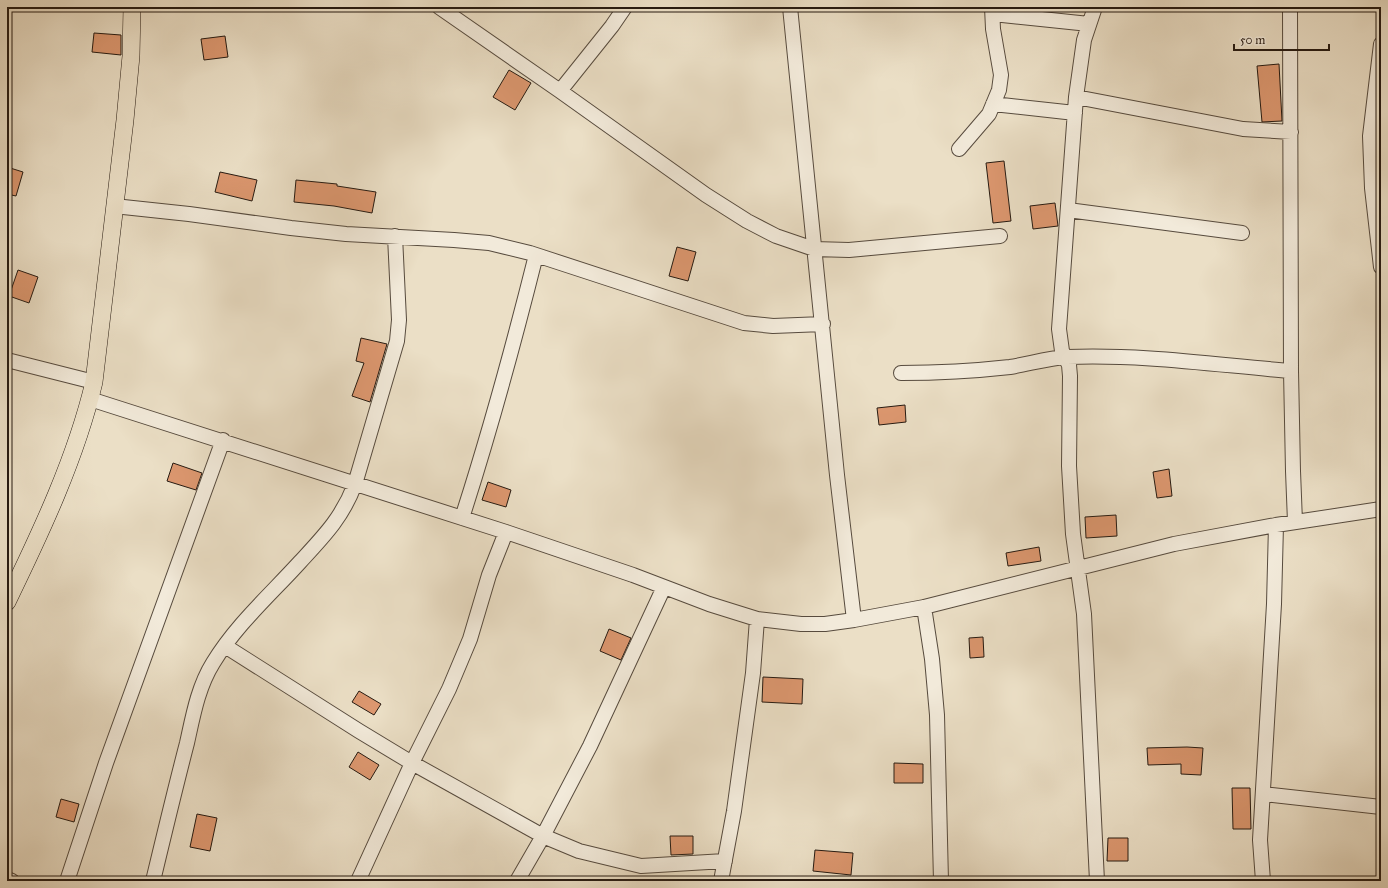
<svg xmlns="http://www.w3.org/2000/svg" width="1388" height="888" font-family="'IM FELL Great Primer',serif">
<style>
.building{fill:#dc976f;stroke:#261a11}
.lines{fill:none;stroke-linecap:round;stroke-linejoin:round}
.minor-casing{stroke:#574b3e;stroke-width:16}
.major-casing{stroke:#261a11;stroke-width:18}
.minor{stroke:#f2eada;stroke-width:14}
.major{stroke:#ebdfc6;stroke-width:17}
</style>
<rect width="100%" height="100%" fill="#ebdfc6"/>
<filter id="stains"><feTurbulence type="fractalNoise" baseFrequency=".005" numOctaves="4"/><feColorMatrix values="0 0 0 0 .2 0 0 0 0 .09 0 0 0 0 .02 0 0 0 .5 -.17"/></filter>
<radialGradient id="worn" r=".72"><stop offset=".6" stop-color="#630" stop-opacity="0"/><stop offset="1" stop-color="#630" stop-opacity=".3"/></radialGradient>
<path class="building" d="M94,33L121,35V55L92,52Z
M225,36L228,57L204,60L201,39Z
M1279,64L1282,121L1262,122L1257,66Z
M509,70L531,83L515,110L493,97Z
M1004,161L1011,221L993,223L986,163Z
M7,167L23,172L16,196L7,194Z
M220,172L257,180L252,201L215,192Z
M296,180L337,184V186L376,192L372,213L334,206L294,202Z
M1055,203L1058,226L1033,229L1030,206Z
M677,247L696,252L688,281L669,276Z
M18,270L38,277L29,303L9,296Z
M361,338L387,344L370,402L352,396L364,363L356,361Z
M905,405L906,422L879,425L877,408Z
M173,463L202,473L196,490L167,481Z
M1169,469L1172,496L1157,498L1153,472Z
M488,482L511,490L506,507L482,500Z
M1116,515L1117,536L1086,538L1085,517Z
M1039,547L1041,561L1008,566L1006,553Z
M609,629L631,638L621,660L600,651Z
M983,637L984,657L970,658L969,638Z
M763,677L803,679L802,704L762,702Z
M359,691L381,704L374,715L352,702Z
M1187,747L1203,748L1201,775L1181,774V764L1148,765L1147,748Z
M358,752L379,765L370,780L349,767Z
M894,763L923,764V783H894Z
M1232,788H1250L1251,829H1233Z
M61,799L79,804L74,822L56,817Z
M197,814L217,818L210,851L190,847Z
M670,836H693V854L671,855Z
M1108,838H1128V861H1107Z
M815,850L853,853L851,875L813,871Z"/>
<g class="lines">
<defs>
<path id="minor" d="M439,7L560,91L706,195L747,221L776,236L814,249L849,250L1000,236
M790,7L837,475L854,620
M1095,7L1084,40L1076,97L1059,329L1062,351L1069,365L1070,376L1069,466L1073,534L1084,614L1097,881
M1290,7L1291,371L1293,471L1295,522
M993,14L1089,24
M1381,44L1370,136L1372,188L1381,267
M560,91L612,26L625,7
M1076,97L1243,129L1291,132
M993,104L1075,113
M959,149L989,114L999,90L1001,75L993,29L992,7
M114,206L189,214L291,228L346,234L454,240L489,243L530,253L744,323L773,326L823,324
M1068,210L1242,233
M7,360L94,382
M901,373C937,373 974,371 1010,367C1029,364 1048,358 1067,357C1142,354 1217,365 1291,371
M90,399L506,532L633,575L709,604L757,619L801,624H825L854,620L924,607L1174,544L1276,525L1381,509
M462,518C490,431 514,343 536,255
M924,607L932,659L937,715L941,881
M225,646L359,731L412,763L543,836L579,851L641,866L725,861
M1263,794L1381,807
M7,879L12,881
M67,881L106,763L223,440
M153,881C164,835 175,789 187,743C193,716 198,687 213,663C236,625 270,595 300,562C324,536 342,518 355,484L397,341L399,320L395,236
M358,881L412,763L449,689L470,639L489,575L506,532
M517,881L543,836L590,746L664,587
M721,881L734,811L753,673L757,619
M1263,881L1260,840L1274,604L1276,525"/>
<path id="major" d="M7,602C41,532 76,458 94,382L125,120L131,56L132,7"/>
</defs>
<use href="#minor" class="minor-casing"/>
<use href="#major" class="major-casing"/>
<use href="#minor" class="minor"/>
<use href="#major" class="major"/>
</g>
<rect width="1388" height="888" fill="none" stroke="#ebdfc6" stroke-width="24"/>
<rect x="8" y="8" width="1372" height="872" fill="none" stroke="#261a11" stroke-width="2"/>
<rect x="12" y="12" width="1364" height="864" fill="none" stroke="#261a11"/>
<path d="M1234 44v6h95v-6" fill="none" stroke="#261a11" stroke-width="2"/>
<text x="1240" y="44" font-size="12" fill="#261a11" stroke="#f2eada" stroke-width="3" paint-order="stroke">50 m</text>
<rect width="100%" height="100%" filter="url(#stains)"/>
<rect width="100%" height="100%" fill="url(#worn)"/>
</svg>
